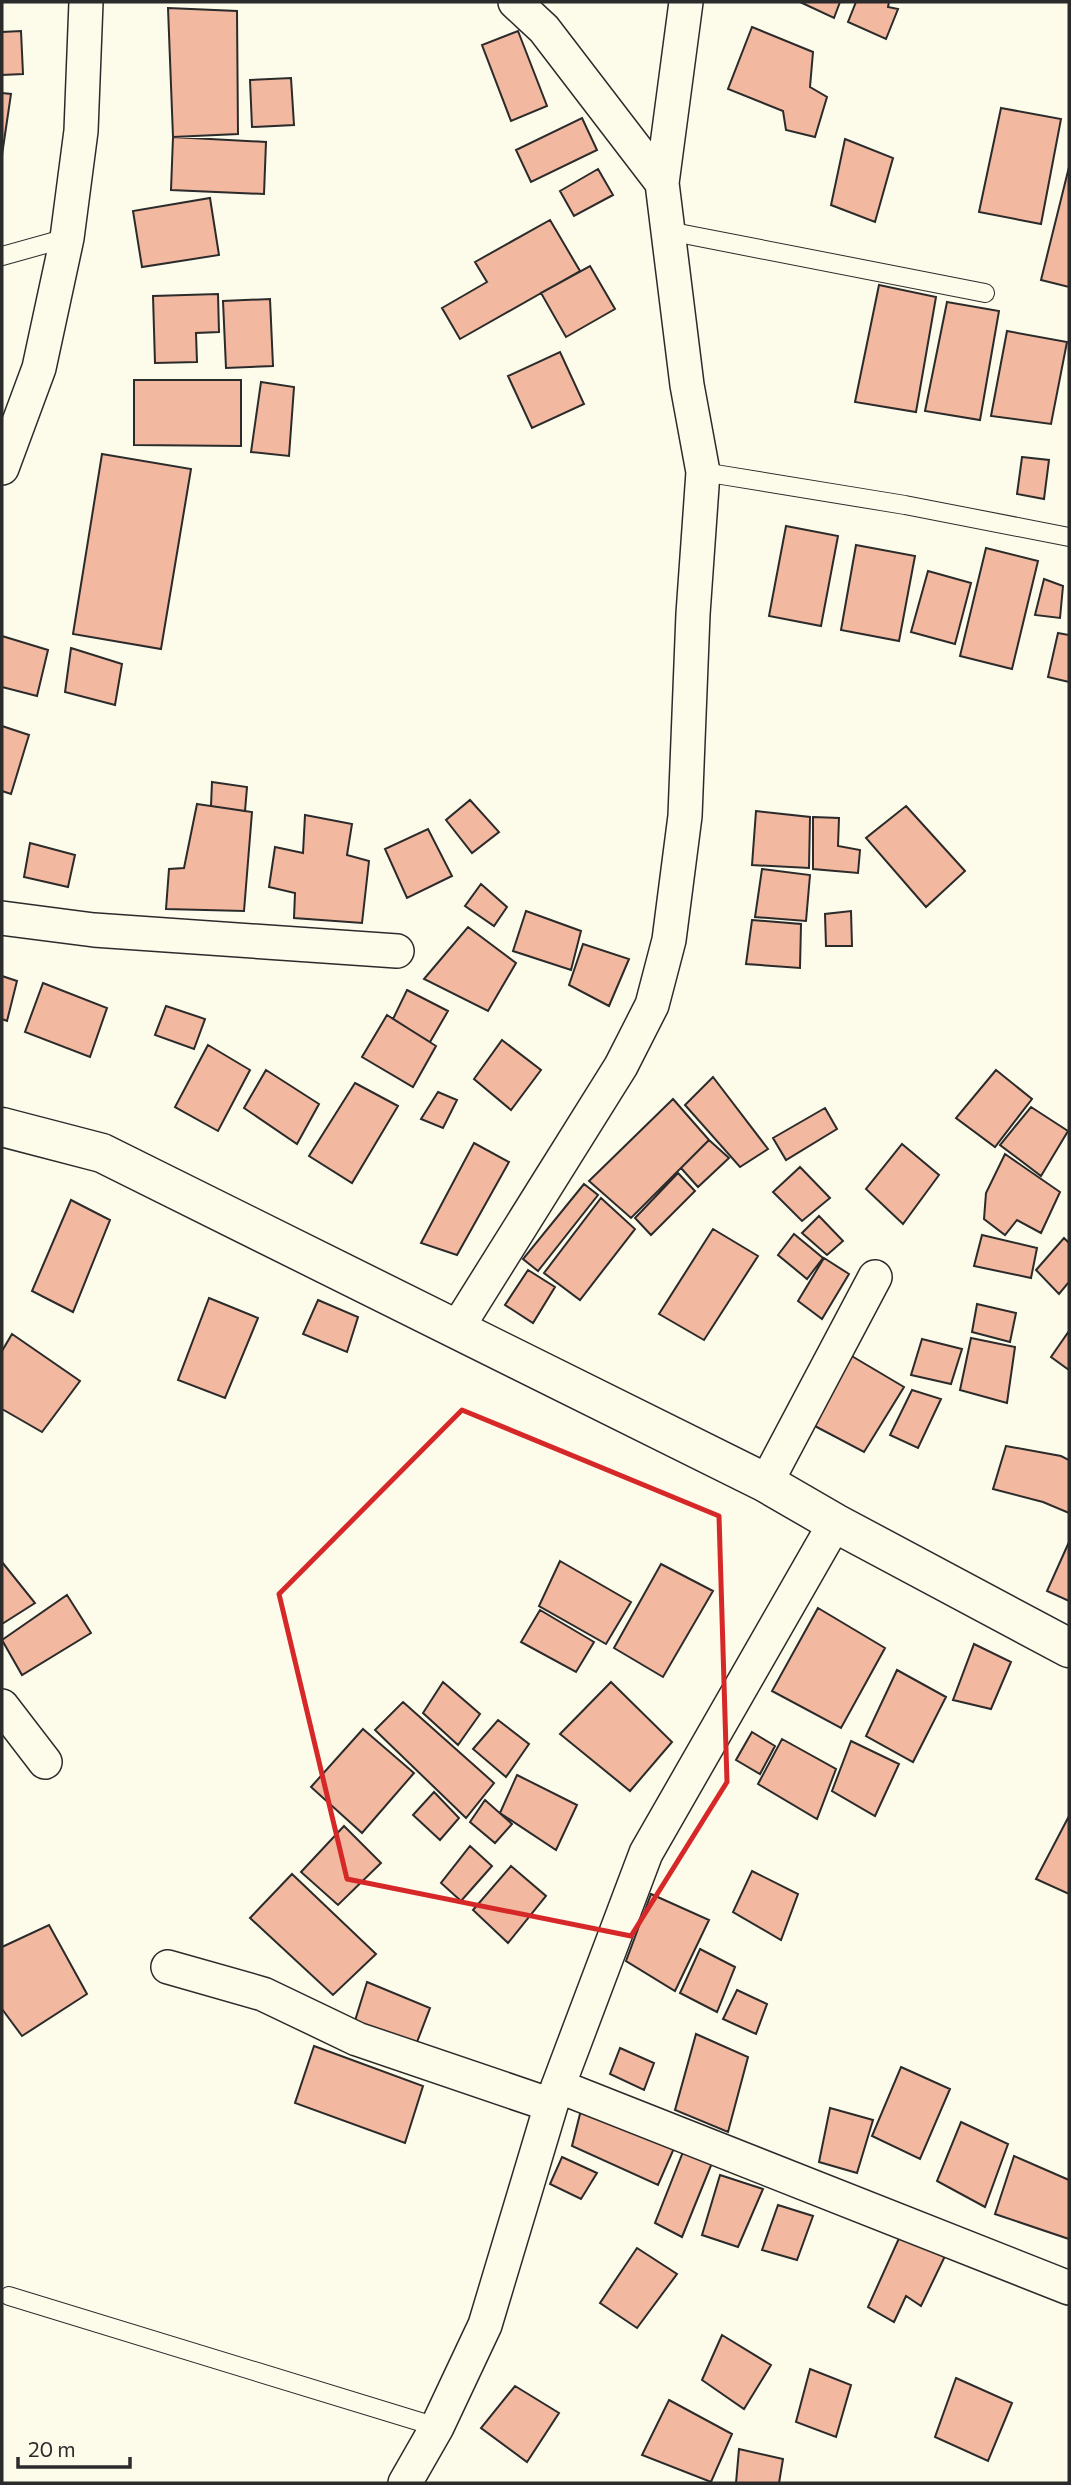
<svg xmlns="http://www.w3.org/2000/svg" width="1071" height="2485" font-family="Commissioner,sans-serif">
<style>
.building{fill:#f2b8a0;stroke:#2b2b2b;stroke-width:2}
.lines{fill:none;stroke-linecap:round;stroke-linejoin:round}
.lane-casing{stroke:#2b2b2b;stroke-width:20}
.street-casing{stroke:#2b2b2b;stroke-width:36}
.secondary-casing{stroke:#2b2b2b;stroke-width:41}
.lane{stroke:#fdfbea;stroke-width:18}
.street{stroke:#fdfbea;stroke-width:33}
.secondary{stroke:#fdfbea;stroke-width:38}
.marked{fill:none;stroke:#d62828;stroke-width:5;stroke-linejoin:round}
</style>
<rect width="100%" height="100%" fill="#fdfbea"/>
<path class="building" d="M800,2H840L834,18Z
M856,2H889L888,7L898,9L886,39L848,22Z
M168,8L237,11L238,134L173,137Z
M752,27L813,52L810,87L827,97L815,137L786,130L783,111L728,89Z
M21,31L23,74L2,75V32Z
M518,31L547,106L511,121L482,45Z
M291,78L294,125L252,127L250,80Z
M2,93L11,94L2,155Z
M1001,108L1061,119L1041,224L979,212Z
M582,118L597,150L531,182L516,150Z
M173,137L266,142L264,194L171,190Z
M845,139L893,158L875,222L831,205Z
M1069,167V287L1041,280Z
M598,169L613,195L574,216L560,191Z
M210,198L219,255L142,267L133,211Z
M550,220L580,271L460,339L442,308L487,282L475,262Z
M590,266L615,309L566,337L541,293Z
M879,285L936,297L916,412L855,402Z
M218,294L219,332L196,333L197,362L155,363L153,296Z
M270,299L273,366L226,368L223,301Z
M947,302L999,311L980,420L925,411Z
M1007,331L1067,342L1051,424L991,416Z
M560,352L584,404L532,428L508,376Z
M134,380H241V446L134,445Z
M261,382L294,387L289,456L251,452Z
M102,454L191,469L161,649L73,634Z
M1022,457L1049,460L1044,499L1017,494Z
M786,526L838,536L821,626L769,616Z
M856,545L915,556L899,641L841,630Z
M986,548L1038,561L1012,669L960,656Z
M928,571L971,583L955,644L911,632Z
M1044,579L1063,586L1060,618L1035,615Z
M1058,633L1069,635V682L1048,677Z
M2,636L48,650L37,696L2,687Z
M71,648L122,664L115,705L65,692Z
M2,726L29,735L11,794L2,791Z
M212,782L247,787L245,811L211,806Z
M470,800L499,832L472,853L446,820Z
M197,804L252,812L244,911L166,909L169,869L184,868Z
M906,806L965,871L926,907L866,838Z
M756,811L810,817L809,868L752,865Z
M305,815L352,824L347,855L369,861L362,923L294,918L295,893L269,887L275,847L303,853Z
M813,817L839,818L838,846L860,850L858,873L813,869Z
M428,829L452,876L407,898L385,849Z
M30,843L75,855L68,887L24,877Z
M762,869L810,875L806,921L755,917Z
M481,884L507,907L494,926L465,906Z
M526,911L581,931L571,970L513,951Z
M851,911L852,946H826L825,914Z
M752,920L801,924L800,968L746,964Z
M468,927L516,963L488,1011L424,979Z
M583,944L629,959L609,1006L569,985Z
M2,976L17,981L7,1021L2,1019Z
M43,983L107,1008L90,1057L25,1032Z
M407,990L448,1011L430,1042L393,1019Z
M166,1006L205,1019L194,1049L155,1035Z
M387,1015L436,1046L413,1087L362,1057Z
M502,1040L541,1070L511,1110L474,1079Z
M208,1045L250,1070L218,1131L175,1107Z
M266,1070L319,1104L297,1144L244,1108Z
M996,1070L1032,1099L995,1147L956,1118Z
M713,1077L768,1149L740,1167L685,1105Z
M355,1083L398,1106L352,1183L309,1156Z
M438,1092L457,1100L443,1128L421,1119Z
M673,1099L709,1140L631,1218L589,1181Z
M1031,1107L1068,1131L1041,1176L1000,1145Z
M825,1108L837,1129L786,1160L773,1138Z
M709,1140L729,1158L698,1187L681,1168Z
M474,1143L509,1162L457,1255L421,1243Z
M902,1144L939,1175L903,1224L866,1189Z
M1005,1154L1060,1192L1041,1233L1017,1220L1005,1235L984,1219L986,1193Z
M800,1167L830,1198L802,1221L773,1192Z
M678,1173L695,1191L651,1235L635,1218Z
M584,1184L598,1195L538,1271L523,1259Z
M601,1198L635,1229L580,1300L544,1273Z
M71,1200L110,1220L73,1312L32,1291Z
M819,1216L843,1241L827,1255L802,1233Z
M713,1229L758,1256L704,1340L659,1314Z
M794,1234L823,1258L807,1279L778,1255Z
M982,1235L1037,1248L1031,1278L974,1266Z
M1064,1238L1069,1243V1282L1059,1294L1036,1270Z
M824,1258L849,1274L822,1319L798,1301Z
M528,1270L555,1287L533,1323L505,1305Z
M209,1298L258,1318L225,1398L178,1380Z
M318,1300L358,1317L347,1352L303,1334Z
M977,1304L1016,1313L1010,1342L972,1332Z
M1069,1331V1370L1051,1357Z
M12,1334L80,1381L42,1432L2,1409V1351Z
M971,1338L1015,1347L1007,1403L960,1390Z
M922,1339L962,1349L951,1384L911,1375Z
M850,1355L904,1387L864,1452L811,1424Z
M912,1390L941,1399L918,1448L890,1435Z
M1006,1446L1061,1456L1069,1460V1513L1043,1502L993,1489Z
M1069,1542V1601L1047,1591Z
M560,1561L631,1602L606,1644L539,1606Z
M2,1562L35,1603L2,1624Z
M661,1564L713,1591L663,1677L614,1648Z
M67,1595L91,1633L22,1675L2,1640Z
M818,1608L885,1648L841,1728L772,1691Z
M540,1610L594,1642L576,1672L521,1642Z
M974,1644L1011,1662L991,1709L953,1700Z
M897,1670L946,1697L913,1762L866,1736Z
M443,1682L480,1714L458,1745L423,1713Z
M611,1682L672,1742L630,1791L560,1734Z
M403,1702L494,1783L466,1818L375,1730Z
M498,1720L529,1744L506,1777L473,1749Z
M363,1729L414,1773L362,1833L311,1787Z
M752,1732L775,1746L760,1774L736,1760Z
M782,1739L836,1769L817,1819L758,1784Z
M851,1741L899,1764L875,1816L832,1791Z
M517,1775L577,1805L556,1850L500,1813Z
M434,1792L459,1818L440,1840L413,1815Z
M485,1800L512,1824L495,1843L470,1822Z
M1069,1816V1894L1036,1879Z
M344,1826L381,1863L338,1905L301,1872Z
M470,1846L492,1866L461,1901L441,1883Z
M511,1866L546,1896L508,1943L473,1910Z
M752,1871L798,1894L781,1940L733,1912Z
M292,1874L376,1954L333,1995L250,1918Z
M651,1894L709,1920L675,1991L626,1961Z
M49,1925L87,1994L22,2036L2,2009V1947Z
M700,1949L735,1967L717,2012L680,1993Z
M367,1982L430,2008L414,2050L354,2024Z
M737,1990L767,2004L756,2034L723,2019Z
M696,2034L748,2057L728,2132L675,2110Z
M314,2046L423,2086L405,2143L295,2103Z
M620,2048L654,2063L644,2090L610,2074Z
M901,2067L950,2089L920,2159L872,2136Z
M582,2106L675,2146L658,2185L572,2146Z
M830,2108L873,2120L857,2173L819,2162Z
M961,2122L1008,2144L985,2207L937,2181Z
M683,2152L712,2163L682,2237L655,2223Z
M1014,2156L1069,2180V2239L995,2214Z
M562,2157L597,2173L581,2199L550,2184Z
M720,2175L763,2189L738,2247L702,2235Z
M778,2205L813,2216L797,2260L762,2250Z
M900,2236L946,2254L921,2306L906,2296L894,2322L868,2307Z
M637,2248L677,2274L637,2328L600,2303Z
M722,2335L771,2365L744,2409L702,2380Z
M810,2369L851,2385L836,2437L796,2422Z
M956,2378L1012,2403L988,2461L935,2437Z
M515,2386L559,2413L527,2462L481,2428Z
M669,2400L732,2434L711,2482L642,2455Z
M739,2449L783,2459L779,2483H736Z"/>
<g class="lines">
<defs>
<path id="lane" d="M668,231L985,293
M2,256L67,238
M703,472L905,505L1069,537
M9,2296L437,2427"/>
<path id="street" d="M515,2L544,29L662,183
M2,468L39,368L67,238L81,131L86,2
M2,918L94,930L397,951
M456,1330L621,1066L652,1005L669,940L685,816L693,614L703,472L687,385L662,183L686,2
M766,1483L875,1277
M2,1706L45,1762
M168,1967L263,1994L357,2039L551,2105
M558,2086L1069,2288
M405,2483L437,2427L485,2325L551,2105L646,1853L835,1523"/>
<path id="secondary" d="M2,1127L102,1153L766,1483L835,1523L1069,1648"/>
</defs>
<use href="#lane" class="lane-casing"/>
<use href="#street" class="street-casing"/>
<use href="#secondary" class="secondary-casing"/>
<use href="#lane" class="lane"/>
<use href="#street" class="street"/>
<use href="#secondary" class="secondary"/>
</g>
<path class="marked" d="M462,1410L719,1516L727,1782L631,1936L347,1879L279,1594Z"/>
<rect width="1071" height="2485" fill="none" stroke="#2b2b2b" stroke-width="7"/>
<path d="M18 2457v10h112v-10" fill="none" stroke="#2b2b2b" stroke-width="3.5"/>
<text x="28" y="2457" font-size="21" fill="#2b2b2b" stroke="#fdfbea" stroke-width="5" paint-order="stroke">20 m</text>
</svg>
